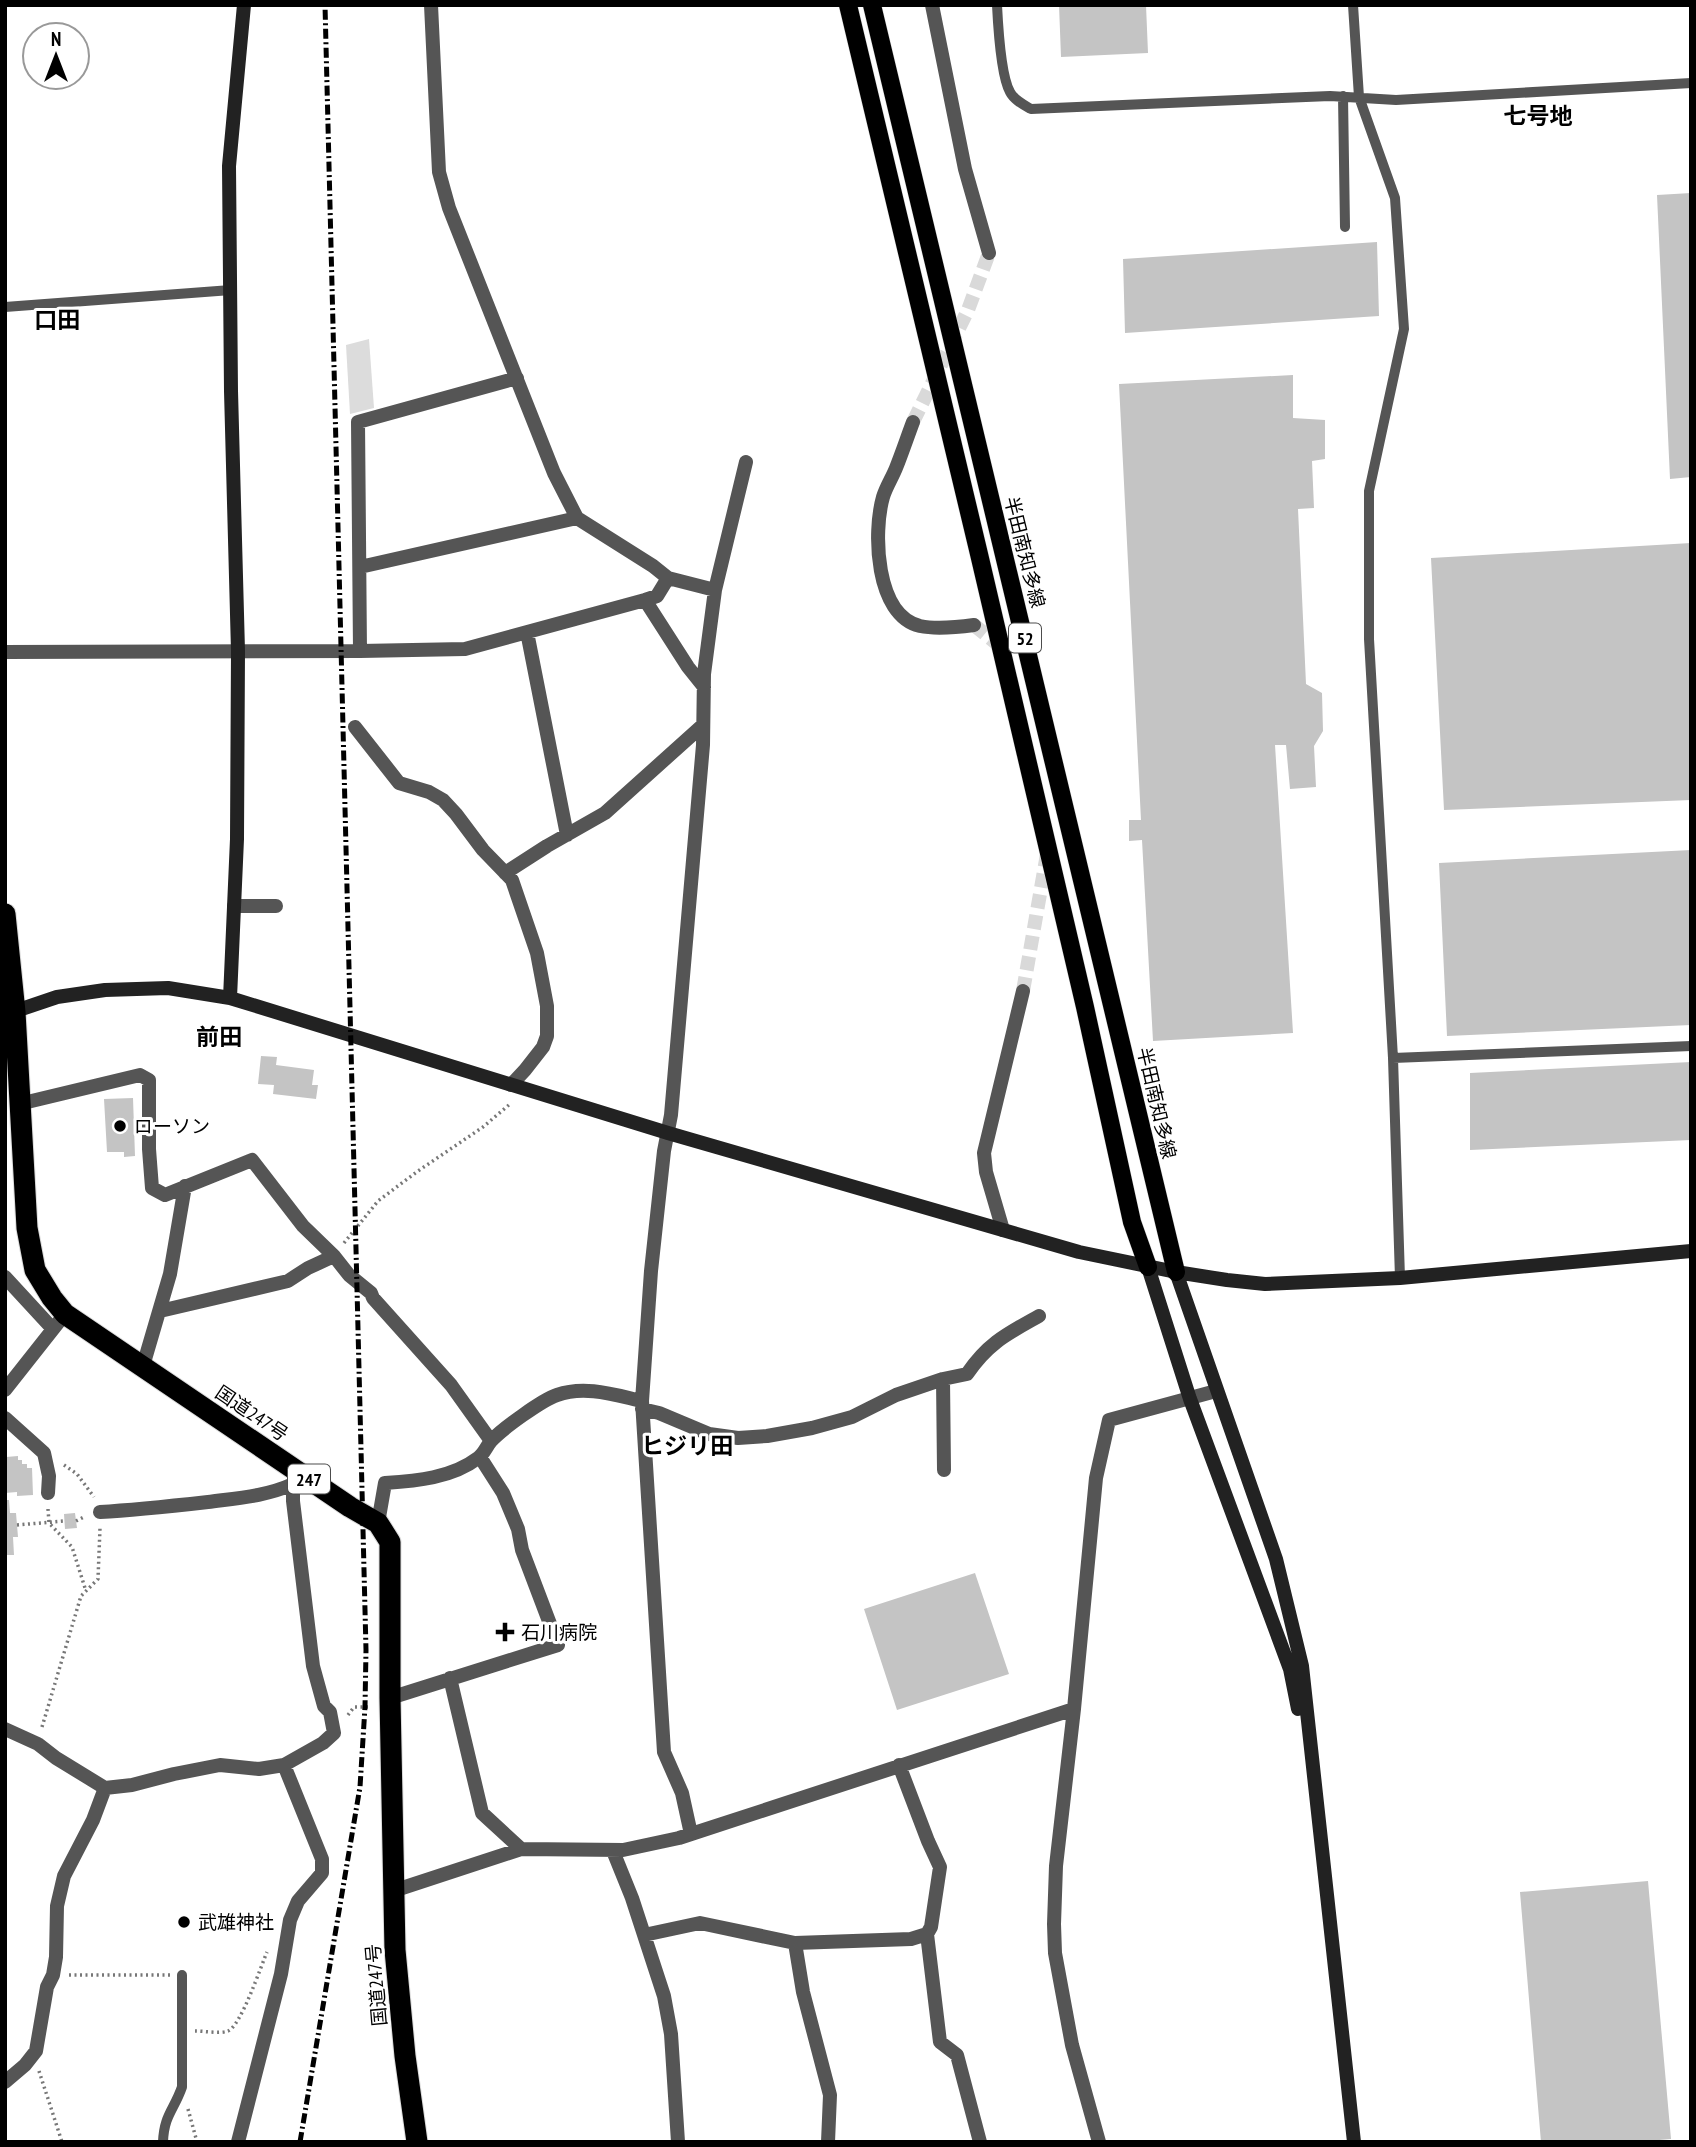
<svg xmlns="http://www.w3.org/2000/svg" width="1696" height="2147" font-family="'PT Sans Narrow','Noto Sans JP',sans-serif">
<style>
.green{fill:#dcdcdc}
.building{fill:#c4c4c4}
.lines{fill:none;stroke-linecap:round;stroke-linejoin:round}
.street-tunnel{stroke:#d9d9d9;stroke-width:14;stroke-dasharray:14 7;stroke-linecap:butt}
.primary-casing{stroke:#dbdbdb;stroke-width:19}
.highway-casing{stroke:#dbdbdb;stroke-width:23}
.path{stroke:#777;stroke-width:3.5;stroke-dasharray:2 3.5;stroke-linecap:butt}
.lane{stroke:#555;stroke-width:10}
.street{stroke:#555;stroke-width:14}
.secondary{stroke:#222;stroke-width:14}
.primary{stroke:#000;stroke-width:18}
.highway{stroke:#000;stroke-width:21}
.rail{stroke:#000;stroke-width:5;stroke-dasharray:10 3.5 2 3.5;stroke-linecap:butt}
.poi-dot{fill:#000;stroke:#fff;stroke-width:2.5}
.labels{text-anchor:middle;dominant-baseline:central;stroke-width:6;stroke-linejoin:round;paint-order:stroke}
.shield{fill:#fff;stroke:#4c4c4c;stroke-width:2}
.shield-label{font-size:18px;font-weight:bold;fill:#000}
.street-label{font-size:19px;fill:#000;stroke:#fff}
.poi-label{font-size:19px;fill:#000;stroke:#fff;text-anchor:start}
.quarter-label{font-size:23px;font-weight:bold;fill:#000;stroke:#fff}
</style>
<rect width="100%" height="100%" fill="#fff"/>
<path class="green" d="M369,339L374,408L350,414L346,345Z"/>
<path class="building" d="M1059,5H1146L1148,53L1061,57Z
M1691,193V477L1670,479L1657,195Z
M1377,242L1379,316L1125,333L1123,259Z
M1293,375V418L1325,420V459L1312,461L1314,508L1298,509L1306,684L1322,693L1323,731L1314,746L1316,787L1290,789L1286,745H1275L1293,1033L1153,1041L1142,840L1129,841V820H1141L1119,384Z
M1691,543V800L1444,810L1431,558Z
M1691,850V1025L1447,1036L1439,863Z
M261,1056L277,1057L276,1065L314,1070L312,1085H318L316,1099L273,1094L274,1085L258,1084Z
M1691,1062V1140L1470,1150V1073Z
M133,1098L135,1156L124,1157V1152H107L104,1099Z
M18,1456V1460H22V1464H27V1468H32L33,1495L17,1496V1492L5,1493L6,1457Z
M5,1500H9L10,1513H16L18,1537H13L14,1555H5Z
M75,1513L77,1528L65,1529L64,1514Z
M975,1573L1009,1674L897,1710L864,1609Z
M1648,1881L1671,2139L1636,2142H1541L1520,1892Z"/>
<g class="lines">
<path class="street-tunnel" d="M913,422L968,310L989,253
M974,625L1002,648
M1023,991L1047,854"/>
<defs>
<path id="primary" d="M848,5L979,554L1085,1007L1132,1222L1148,1267
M872,5L1176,1272"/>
<path id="highway" d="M5,914L15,1012L27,1228L35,1270L52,1298L65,1314L350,1507L378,1523L390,1542V1698L395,1950L405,2056L417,2142"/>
</defs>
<use href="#primary" class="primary-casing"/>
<use href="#highway" class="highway-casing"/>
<path class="path" d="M344,1243L378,1201L418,1171L483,1127L510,1104
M64,1465L77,1474L94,1497
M48,1509L49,1523L72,1547L85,1588
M76,1521L84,1517
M17,1525L64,1521
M348,1715L354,1707H371
M42,1727L81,1596L98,1579L100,1528
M69,1975H170
M195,2031C205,2031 220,2034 228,2031C241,2026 261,1966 267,1952
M39,2071L62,2142
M188,2109L197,2142"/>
<path class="lane" d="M997,5C998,25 1001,76 1010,92C1014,100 1024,105 1031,109L1330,96L1396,100L1691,83
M1353,5L1359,97L1395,198L1404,329L1369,491V639L1393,1058L1400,1278
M1343,96L1345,227
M5,307L231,290
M1393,1058L1691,1046
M163,2142C164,2115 174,2110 182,2087V1975"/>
<path class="street" d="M431,5L439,172L449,208L554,473L577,518L653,566L668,578L715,590
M932,5L965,169L989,253
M913,422C907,438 902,453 896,468C892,478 886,487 883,497C873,532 875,615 920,626C934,629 959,627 974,625
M360,567L577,518
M645,600L688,667L704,687
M527,632L567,835
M360,651L358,422L517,378
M5,652L360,651L465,649L645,600L657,596L668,578
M355,727L399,783L429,792L443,800L456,814L483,850L512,880L537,953L547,1006V1036L543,1047L525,1070L511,1085
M505,873L547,846L605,813L703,725
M234,906H276
M19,1104L140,1075L149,1080V1149L152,1188L165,1195L252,1160L303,1226L334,1256L349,1275L371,1293L373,1298L451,1385L491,1441
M1003,1230L986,1172L984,1153L1023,991
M5,1277L52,1328
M160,1311L288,1281L308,1268L334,1256
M143,1366L170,1274L185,1186
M943,1379L944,1470
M5,1390L65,1314
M642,1409L659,1413L709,1434L738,1438L767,1436L812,1428L852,1417L896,1395L943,1379L967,1374C988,1343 1007,1334 1039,1316
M5,1418L44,1453L49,1476L48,1493
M100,1512C136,1510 172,1506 208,1502C238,1498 267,1496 293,1484
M378,1523L385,1483C416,1481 452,1478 478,1458C484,1454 486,1447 491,1441C502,1429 542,1400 557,1395C585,1385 615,1395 642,1401
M450,1678L482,1813L521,1849
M390,1698L558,1645L522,1550L518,1529L503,1493L480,1457
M5,1729L38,1744L56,1758L105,1788L132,1785L174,1774L220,1765L259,1769L284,1765L323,1743L334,1733L330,1712L324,1706L313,1666L293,1501V1484L300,1473
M691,1834L682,1793L664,1752L642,1401L651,1271L664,1151L671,1115L703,745L704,674L715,590L746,462
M613,1851L632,1898L664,1996L671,2034L678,2142
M393,1891L521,1849L623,1850L679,1838L1074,1709
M927,1934L940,2042L957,2055L980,2142
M644,1935L700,1923L795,1943L911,1939L927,1934L931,1927L940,1867L928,1841L899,1765
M795,1943L803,1992L830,2095L828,2142
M5,2082L25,2065L36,2051L47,1987L53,1975L56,1957L57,1906L64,1876L93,1820L105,1788
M238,2142L281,1974L290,1920L298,1901L322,1873V1859L284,1765
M1099,2142L1072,2045L1055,1953L1054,1924L1056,1866L1074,1709L1096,1478L1109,1420L1216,1391"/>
<path class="secondary" d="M230,998L237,839L238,651L231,391L229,166L244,5
M7,1014L57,997L105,990L168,988L230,998L668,1133L1079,1252L1176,1272L1227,1280L1265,1284L1400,1278L1691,1251
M1148,1267L1190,1399L1290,1669L1298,1709
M1176,1272L1276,1559L1302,1666L1354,2142"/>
<use href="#primary" class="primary"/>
<use href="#highway" class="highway"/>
<path class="rail" d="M300,2142L360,1787L365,1707L366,1650L325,5"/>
</g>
<g class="poi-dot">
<circle cx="120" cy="1126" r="7"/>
<path d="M501.5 1621.5h7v7h7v7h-7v7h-7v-7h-7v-7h7z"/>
<circle cx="184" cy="1922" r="7"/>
</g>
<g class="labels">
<g class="shield">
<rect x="1009" y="623.5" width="32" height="29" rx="5"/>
<rect x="288" y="1464.5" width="42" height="29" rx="5"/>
</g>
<g class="shield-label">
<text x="1025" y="638">52</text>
<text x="309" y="1479">247</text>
</g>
<g class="street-label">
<text transform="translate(1025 552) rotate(76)">半田南知多線</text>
<text transform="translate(1157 1103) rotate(77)">半田南知多線</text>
<text transform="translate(252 1413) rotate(34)">国道247号</text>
<text transform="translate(376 1985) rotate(-95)">国道247号</text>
</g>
<g class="poi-label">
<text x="134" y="1126">ローソン</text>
<text x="521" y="1632">石川病院</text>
<text x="198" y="1922">武雄神社</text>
</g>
<g class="quarter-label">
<text x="1538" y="115">七号地</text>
<text x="57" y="319">口田</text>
<text x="219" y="1036">前田</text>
<text x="687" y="1445">ヒジリ田</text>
</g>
</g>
<rect width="1696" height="2147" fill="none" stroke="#000000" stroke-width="14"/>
<g transform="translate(56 56)"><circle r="33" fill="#ffffff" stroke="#999999" stroke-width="2"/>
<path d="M0-5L12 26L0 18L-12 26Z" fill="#000000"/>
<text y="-10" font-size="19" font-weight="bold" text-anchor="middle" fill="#000000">N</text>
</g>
</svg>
